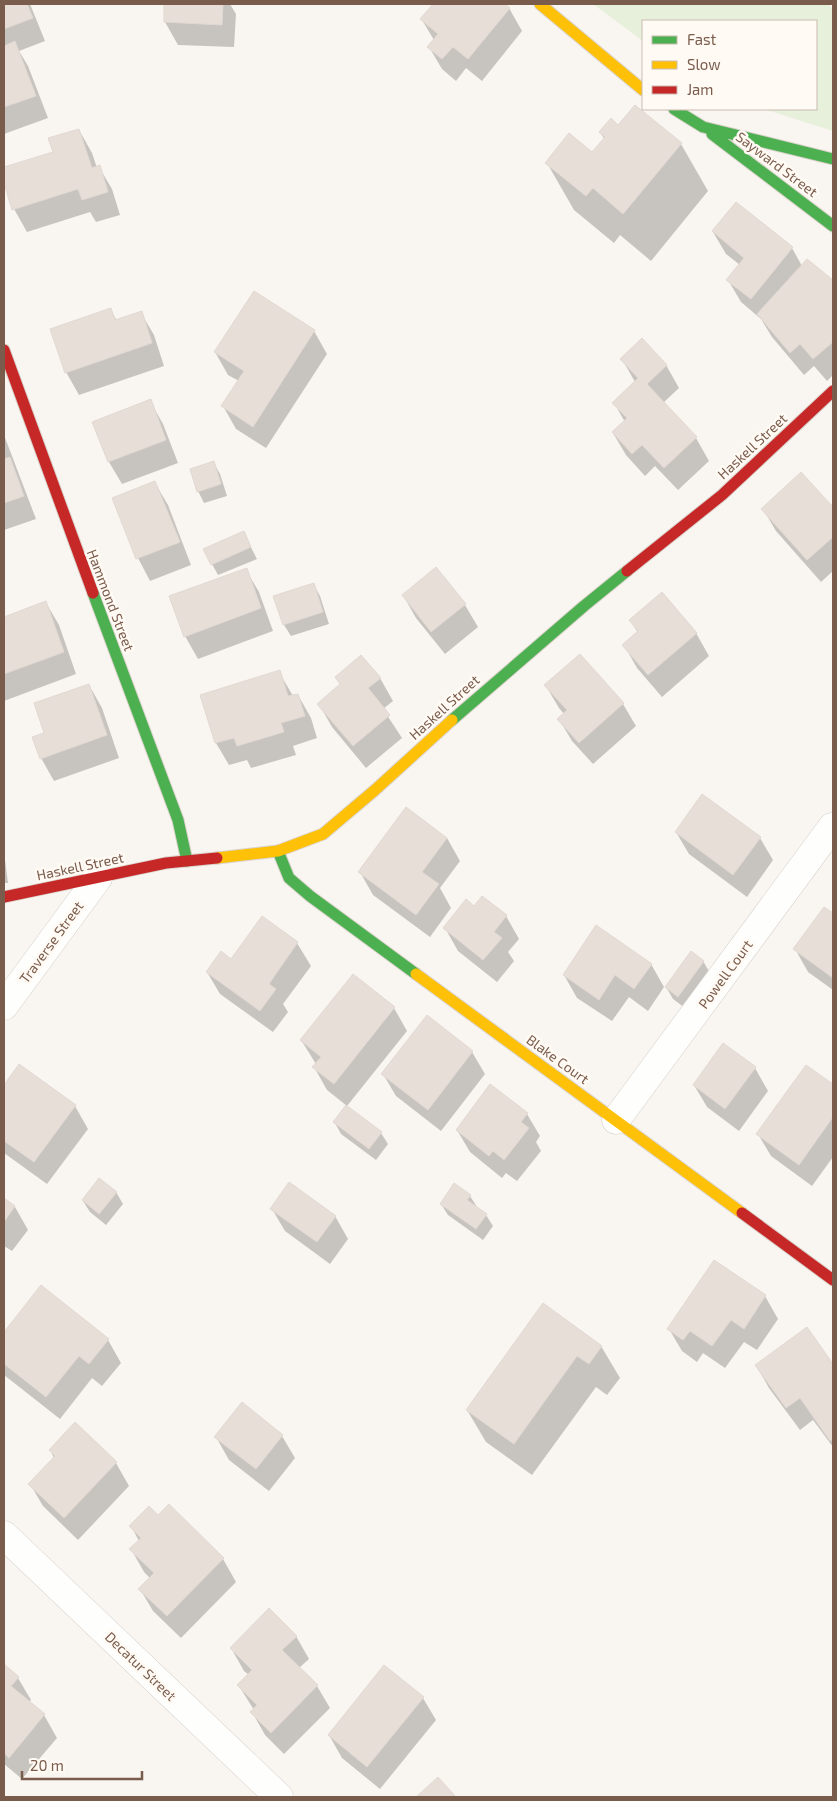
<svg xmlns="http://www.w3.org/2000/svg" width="837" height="1801" font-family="'Exo 2',sans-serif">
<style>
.green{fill:#e7f0db}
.shadow{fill:#0003}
.building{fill:#e6ded7;stroke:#e2d8d2}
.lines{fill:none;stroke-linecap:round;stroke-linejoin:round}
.street-casing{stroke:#d7d1cb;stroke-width:29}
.fast-casing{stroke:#d9d2cb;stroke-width:13}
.slow-casing{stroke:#d9d2cb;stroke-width:13}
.jam-casing{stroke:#d9d2cb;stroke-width:13}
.street{stroke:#fefefd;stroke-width:28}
.fast{stroke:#4caf50;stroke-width:11}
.slow{stroke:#ffc107;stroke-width:11}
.jam{stroke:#c62828;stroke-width:11}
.labels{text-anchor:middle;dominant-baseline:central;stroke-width:5;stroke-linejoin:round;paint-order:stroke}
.street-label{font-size:14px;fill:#7a5c4d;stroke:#fffaf3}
</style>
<rect width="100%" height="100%" fill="#f9f5f0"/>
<path class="green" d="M593,4H829L833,11V131L764,109H816V21H643V41Z"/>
<path class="shadow" d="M4,4H30L45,41L19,51L28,66L48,118L4,134Z
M166,4H230L236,14L234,47L178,45L165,22Z
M435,4H503L509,8L522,31L482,81L466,68L456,81L442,69L429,47L434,40L422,20Z
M619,127L681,144L708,191L651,261L620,235L614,243L574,210L547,163L593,154L605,140L600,132Z
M79,130L92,153L97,168L99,167L112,189L120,215L96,222L90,212L27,232L14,209L4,179V169L54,153Z
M713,232L792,248L802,266L807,260L833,282V375L827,381L814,366L804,375L772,337L761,319L741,302L728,280L740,265L726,254Z
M254,292L314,331L327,354L266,448L236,429L223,406L239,381L228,375L215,352Z
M110,309L117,321L141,313L154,335L164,366L79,395L66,372Z
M622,359L666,365L679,388L663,403L696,438L709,461L678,490L655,466L645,476L626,455L613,433L625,422L614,403L635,382Z
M150,401L163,424L178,463L122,484L109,462Z
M4,435L36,519L4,530Z
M214,463L220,474L227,496L204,503L198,491Z
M801,474L833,509V571L821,582L776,531L763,509Z
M155,483L168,505L191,565L150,581L138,558Z
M243,532L257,559L218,575L212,564Z
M246,570L259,592L273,631L198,659L185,636Z
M314,585L320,596L329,624L291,636L284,625L275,597Z
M403,595L465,605L478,627L445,654L416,618Z
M46,603L59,625L76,674L4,701V618Z
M631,621L696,633L709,656L662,697L637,668L624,645L638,633Z
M279,672L293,696L298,695L311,718L317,738L293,746L296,755L251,768L247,760L229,765L216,743Z
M380,678L393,701L383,709L402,738L366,768L332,727L319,704Z
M89,685L102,708L119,758L54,781L41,758L46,734Z
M546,686L623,704L636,726L593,764L572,741L559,719L564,714L559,708Z
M676,832L760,838L773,860L747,897L689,854Z
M447,838L460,861L440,888L451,908L430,937L373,895L360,872Z
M4,852L8,883H4Z
M474,908L506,916L519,939L508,952L514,961L497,982L458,951L445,928Z
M825,908L833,915V990L808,972L795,949Z
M262,918L297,943L311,966L283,1004L288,1012L273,1032L220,994L207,972L231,960Z
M703,961L710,973L685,1008L673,999L666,987Z
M651,964L664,987L648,1011L629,997L612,1021L577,998L564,975Z
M394,1008L407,1031L347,1106L327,1090L314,1067L316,1064L301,1040Z
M472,1052L485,1074L441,1131L396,1096L383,1074Z
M20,1066L75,1106L88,1129L47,1184L4,1153V1087Z
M806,1067L833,1086V1157L812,1186L771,1156L758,1134Z
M755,1068L768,1091L739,1131L707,1107L694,1085Z
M527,1114L540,1136L536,1142L541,1151L517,1181L506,1173L502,1178L470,1152L457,1130Z
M335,1123L381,1133L388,1144L376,1160L341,1134Z
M116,1192L123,1204L106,1225L90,1212L83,1201Z
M470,1196L477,1207L486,1215L493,1226L483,1240L448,1215L441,1204Z
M4,1199L15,1207L28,1230L12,1251L4,1246Z
M272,1209L335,1216L348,1239L330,1264L285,1231Z
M714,1262L765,1296L778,1319L757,1350L744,1342L725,1368L703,1353L697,1362L682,1351L669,1329Z
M41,1287L108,1340L121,1363L102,1386L92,1378L60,1419L4,1375V1334Z
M543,1305L601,1346L620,1378L607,1395L596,1387L532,1475L486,1442L467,1410Z
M806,1329L833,1366V1447L813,1420L800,1430L769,1388L756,1365Z
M75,1424L116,1463L129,1486L78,1540L43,1506L30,1484L54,1458L50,1450Z
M282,1436L295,1458L269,1491L229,1460L216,1437Z
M169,1506L223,1559L236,1582L181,1638L153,1611L140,1589L150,1578L144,1572L131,1549L139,1541L131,1526L158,1517Z
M296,1636L309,1659L299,1668L317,1686L330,1708L284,1754L265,1735L252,1712L254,1710L239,1686L249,1675L244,1671L231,1648Z
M4,1666L18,1678L31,1700L29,1702L44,1715L57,1738L22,1779L4,1764Z
M423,1698L436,1720L380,1789L342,1758L329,1735Z"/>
<path class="building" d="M4,4H27L33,18L4,29Z
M164,4H223L222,25L164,22Z
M433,4H505L510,8L468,59L453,47L442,59L427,47L438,34L420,19Z
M15,41L36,96L4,107V46Z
M635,105L682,143L623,214L593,188L586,196L545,163L569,133L592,152L605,137L599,132L611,118L618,125Z
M79,129L92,168L100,165L108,192L82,200L78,189L12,210L4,183V167L53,152L48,138Z
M736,202L793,247L751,299L726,280L744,258L712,231Z
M807,259L833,280V342L813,359L800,344L790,353L757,314Z
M254,291L315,330L253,427L221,406L244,371L214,352Z
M111,308L115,320L142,311L152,343L65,373L50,329Z
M642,338L667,365L647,384L697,437L664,468L642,445L632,454L612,432L627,418L612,403L638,378L620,359Z
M151,399L166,440L108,462L92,422Z
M10,457L24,496L4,503V459Z
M214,461L221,484L197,492L190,469Z
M801,472L833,507V537L807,560L761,509Z
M155,481L180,542L136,559L112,498Z
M244,531L251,547L211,565L203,549Z
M436,567L466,604L431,632L402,595Z
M247,568L261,608L184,637L169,596Z
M314,583L323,612L283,625L273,596Z
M662,592L697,633L648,675L622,645L638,631L629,620Z
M46,601L64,652L4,674V617Z
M580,654L624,703L579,743L557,719L567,710L544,685Z
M361,655L381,678L368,688L390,715L353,746L317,704L340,684L335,677Z
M280,670L288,696L298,694L305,716L281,723L284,732L237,746L234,738L215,743L200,695Z
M89,684L107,735L40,759L32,737L44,733L34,703Z
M702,794L761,837L733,875L675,832Z
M406,807L447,838L422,872L439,884L416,915L358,872Z
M482,896L507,915L494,932L502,938L483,960L443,928L466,899L474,906Z
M824,907L833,913V978L793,949Z
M262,916L298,942L269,984L276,989L260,1011L206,972L221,951L231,959Z
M596,925L652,964L634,989L615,975L599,1000L563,975Z
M691,951L704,961L678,997L665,987Z
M353,974L395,1007L334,1084L312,1067L321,1057L300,1040Z
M427,1015L473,1051L428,1110L381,1074Z
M723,1043L756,1067L725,1109L693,1085Z
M19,1064L76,1105L34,1162L4,1141V1085Z
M806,1065L833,1084V1117L799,1165L756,1134Z
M490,1084L528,1113L521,1122L529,1128L504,1160L493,1151L489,1156L456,1130Z
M346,1105L382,1132L369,1149L333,1122Z
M99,1178L117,1192L99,1214L82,1200Z
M289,1182L336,1216L317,1242L270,1209Z
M454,1183L471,1195L467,1200L487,1214L476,1229L440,1204Z
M4,1198L15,1206L4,1222Z
M714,1260L766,1295L744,1329L731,1320L712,1346L690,1331L683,1340L667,1329Z
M41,1285L109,1339L89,1364L79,1356L46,1397L4,1364V1332Z
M543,1303L602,1346L589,1364L577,1356L514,1444L466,1410Z
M807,1327L833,1364V1439L830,1441L800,1398L786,1408L755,1365Z
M242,1402L283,1435L256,1469L214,1437Z
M75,1422L117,1462L64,1518L28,1484L55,1456L49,1450Z
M169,1504L224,1558L167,1616L138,1589L154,1573L129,1549L141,1538L129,1526L149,1506L158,1515Z
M269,1608L297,1636L282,1650L318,1685L271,1733L250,1712L257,1705L237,1685L252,1670L230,1648Z
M4,1664L19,1677L11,1686L45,1714L9,1758L4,1753Z
M384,1665L424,1697L367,1767L328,1735Z
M438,1777L456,1797H416Z"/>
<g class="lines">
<defs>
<path id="street" d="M4,1006L98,878
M616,1120L832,827
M4,1535L279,1797"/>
<path id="fast" d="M674,109L703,127L833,159
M712,134L833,226
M93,593L178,820L187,861
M452,720L584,606L627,571
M278,851L289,878L310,896L416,974"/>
<path id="slow" d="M540,4L643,90
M217,858L278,851L323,834L375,790L452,720
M416,974L742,1213"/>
<path id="jam" d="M4,350L93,593
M627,571L722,495L833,391
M4,897L166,863L217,858
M742,1213L833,1280"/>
</defs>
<use href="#street" class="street-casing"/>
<use href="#fast" class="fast-casing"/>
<use href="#slow" class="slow-casing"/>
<use href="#jam" class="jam-casing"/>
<use href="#street" class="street"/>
<use href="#fast" class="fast"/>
<use href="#slow" class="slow"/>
<use href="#jam" class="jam"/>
</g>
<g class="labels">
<g class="street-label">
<text transform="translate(777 164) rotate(37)">Sayward Street</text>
<text transform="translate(752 446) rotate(-43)">Haskell Street</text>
<text transform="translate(111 600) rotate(69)">Hammond Street</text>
<text transform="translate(444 707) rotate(-42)">Haskell Street</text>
<text transform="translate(80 866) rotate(-12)">Haskell Street</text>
<text transform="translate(51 942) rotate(-54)">Traverse Street</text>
<text transform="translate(725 974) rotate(-54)">Powell Court</text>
<text transform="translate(558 1059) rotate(36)">Blake Court</text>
<text transform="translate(141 1666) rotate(44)">Decatur Street</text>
</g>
</g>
<rect width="837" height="1801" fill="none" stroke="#7a5c4d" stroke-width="10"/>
<rect x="642" y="20" width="175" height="90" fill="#fffaf3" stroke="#cabbb1"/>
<rect x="652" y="36" width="25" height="8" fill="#4caf50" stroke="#cabbb1"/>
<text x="687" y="45" font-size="15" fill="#7a5c4d">Fast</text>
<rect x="652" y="61" width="25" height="8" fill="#ffc107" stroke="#cabbb1"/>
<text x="687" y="70" font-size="15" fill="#7a5c4d">Slow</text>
<rect x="652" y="86" width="25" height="8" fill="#c62828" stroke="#cabbb1"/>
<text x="687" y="95" font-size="15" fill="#7a5c4d">Jam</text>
<path d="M22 1771v8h120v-8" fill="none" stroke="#7a5c4d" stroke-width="2.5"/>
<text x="30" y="1771" font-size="15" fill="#7a5c4d" stroke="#fffaf3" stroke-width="4" paint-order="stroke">20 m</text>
</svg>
